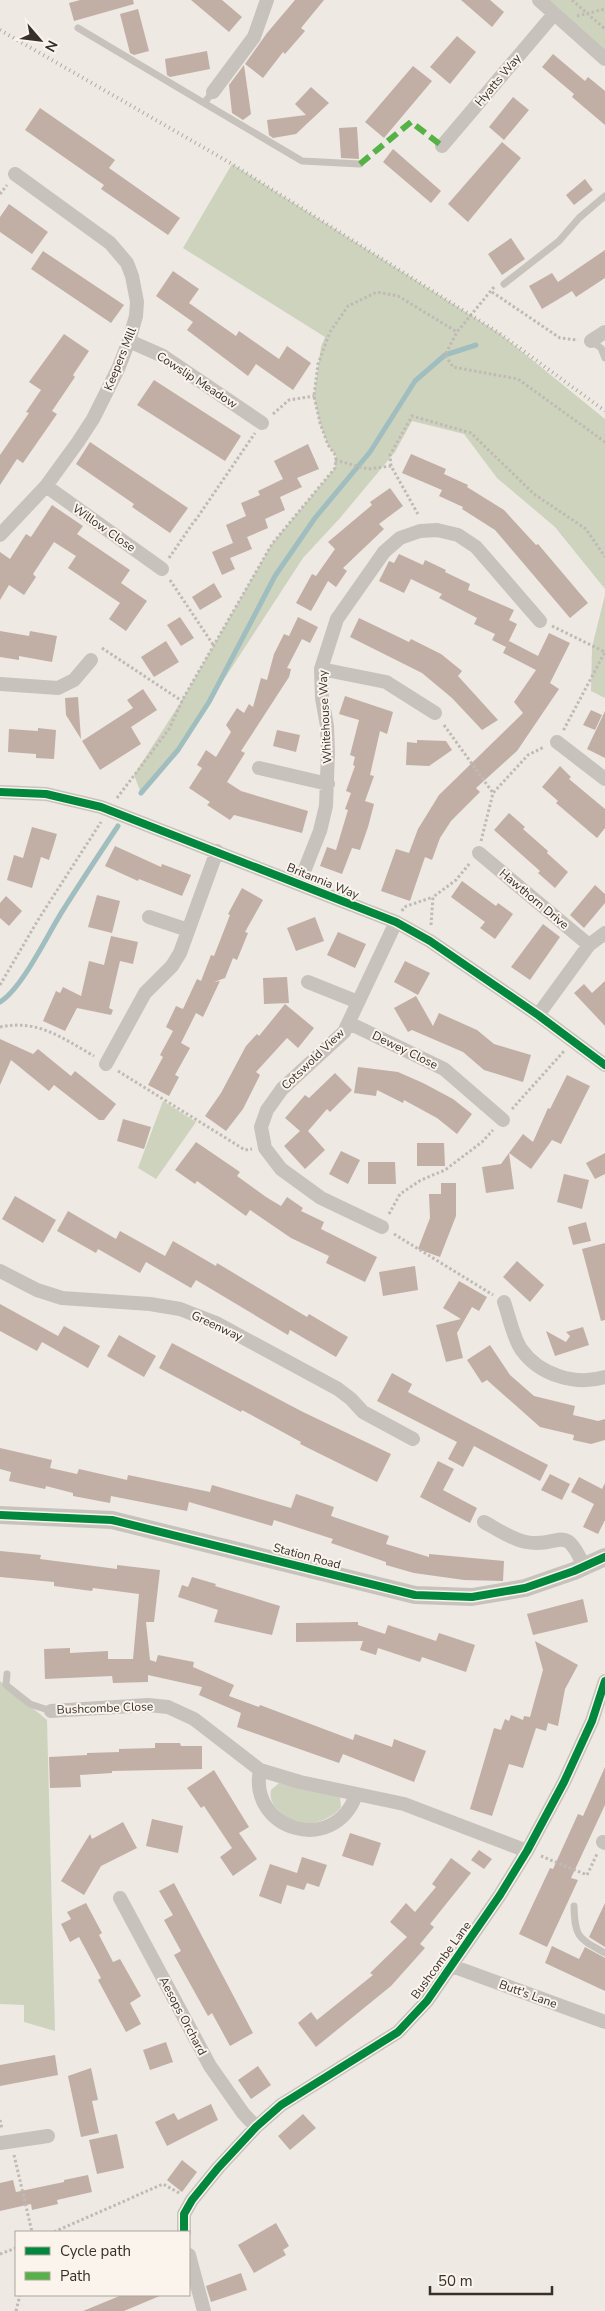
<svg xmlns="http://www.w3.org/2000/svg" width="605" height="2311" font-family="'Nunito Sans',sans-serif">
<style>
.green{fill:#ced3be}
.lines{fill:none;stroke-linecap:round;stroke-linejoin:round}
.stream{stroke:#a0bebf;stroke-width:5}
.building{fill:#c1afa5}
.path{stroke:#c0bab5;stroke-width:3;stroke-dasharray:2.5 2.5;stroke-linecap:butt}
.service{stroke:#c8c2bc;stroke-width:7}
.minor{stroke:#c8c2bc;stroke-width:14}
.tertiary{stroke:#c8c2bc;stroke-width:18}
.rail{stroke:#afaaa6;stroke-width:4;stroke-dasharray:1 4;stroke-linecap:butt}
.quiet{stroke:#56b246;stroke-width:6;stroke-dasharray:12 6;stroke-linecap:butt}
.cycleway-casing{stroke:#faf4ec;stroke-width:11}
.cycleway{stroke:#00873e;stroke-width:8}
.labels{text-anchor:middle;dominant-baseline:central;stroke-width:4;stroke-linejoin:round;paint-order:stroke}
.street-label{font-size:12px;fill:#382f2a;stroke:#faf4ec}
</style>
<rect width="100%" height="100%" fill="#eee9e3"/>
<path class="green" d="M539,0H605V58Z
M232,164L499,333L605,419V589L555,527L497,478L464,434L412,421L395,452L340,518L303,558L178,750L141,793L134,775L184,697L272,544L335,468L336,456L328,445L320,423L314,396L321,347L325,337L183,248Z
M605,595V698L591,691L592,647Z
M163,1101L196,1122L156,1179L138,1168Z
M0,1681L47,1720L55,2031L24,2022V2005L0,2004Z
M279,1783L340,1797L341,1807C335,1817 314,1825 303,1824C288,1821 267,1806 271,1790Z"/>
<g class="lines">
<path class="stream" d="M141,793L178,750L209,702L275,576L315,518L370,452L415,381L445,355L476,345
M0,1002C23,988 49,931 65,907C82,880 100,853 118,826"/>
</g>
<path class="building" d="M80,0H133L134,4L74,21L69,3Z
M191,0H222L242,17L229,32Z
M295,0H324L301,28L305,31L285,54L283,52L263,78L245,64L267,33Z
M461,0H490L504,12L492,27Z
M138,9L149,51L134,55L130,53L120,14Z
M457,36L476,52L450,84L430,67Z
M207,51L210,69L170,77L167,75L165,59Z
M553,54L585,81L588,77L605,91V125L572,97L574,94L542,67Z
M244,65L251,114L243,120L232,113L229,85Z
M413,66L432,81L384,138L365,122Z
M311,87L329,103L296,134L273,138L269,135L267,120L306,115L295,104Z
M513,97L529,110L504,140L489,127Z
M40,108L115,160L109,168L180,218L168,235L101,189L104,185L25,130Z
M357,127L359,159L341,158L339,128Z
M502,142L521,158L468,222L448,204Z
M393,149L441,191L431,203L383,162Z
M585,179L593,190L574,205L566,195Z
M9,204L48,232L32,254L0,232V217Z
M511,238L525,259L502,275L488,254Z
M605,250V278L576,297L572,291L542,309L529,286L552,273L558,282Z
M43,251L124,305L111,323L31,269Z
M173,271L199,289L189,303L236,336L239,331L279,359L287,346L311,363L293,390L256,364L248,376L187,330L193,322L156,296Z
M64,334L89,351L73,375L75,377L52,411L57,414L23,463L17,459L0,485V455L29,413L26,412L41,390L29,382Z
M154,380L241,436L225,461L137,405Z
M90,442L188,508L170,533L132,507L134,504L76,464Z
M308,444L319,469L297,478L302,487L280,497L285,510L265,519L268,528L247,537L252,549L230,558L235,569L222,575L212,552L233,543L226,525L246,516L241,503L260,495L258,491L283,479L274,461Z
M411,454L446,469L444,474L468,485L467,487L504,510L536,545L538,544L588,603L570,618L495,530L462,509L463,507L439,496L442,490L402,473Z
M390,488L403,506L379,524L384,529L343,568L347,571L336,587L328,581L311,611L296,603L312,574L316,576L335,549L328,542L372,505L370,502Z
M52,505L83,526L77,534L130,570L121,583L147,601L126,631L109,619L120,603L68,568L76,556L54,542L33,574L36,577L24,595L9,585L0,600V552L10,559L26,534L31,537Z
M399,554L423,565L425,560L446,570L445,572L470,584L468,590L514,610L509,620L517,624L506,647L492,640L495,634L474,624L477,618L439,598L442,594L411,579L404,593L379,581L389,561L394,563Z
M214,583L222,597L200,610L192,597Z
M180,617L194,638L181,646L167,625Z
M298,617L318,627L310,643L302,639L287,668L291,669L289,677L241,751L245,753L227,782L241,791L308,811L302,833L234,815L230,820L207,805L210,802L189,788L202,768L197,765L206,750L216,757L231,732L226,725L237,708L244,713L249,704L253,707L261,678L267,680L274,654L284,634L289,636Z
M359,618L409,642L411,639L441,654L462,671L458,676L498,720L482,730L452,698L422,673L350,637Z
M0,631L29,636L30,631L57,636L52,662L19,656V660L0,657Z
M549,633L570,643L550,683L559,689L517,751L476,788L480,792L451,821L440,838L432,860L425,857L410,901L381,891L396,849L409,853L418,829L439,795L523,713L514,702L536,670L503,653L509,641L538,656Z
M166,641L179,662L154,677L141,657Z
M143,689L157,710L131,727L141,744L100,770L82,741L133,708L127,700Z
M345,696L393,712L387,734L380,731L370,775L374,776L365,801L374,804L368,827L360,850L352,848L342,874L320,866L327,847L336,850L348,810L345,809L351,793L346,791L355,766L353,765L355,757L350,755L359,720L339,714Z
M78,697L81,739L66,715L65,698Z
M591,710L602,715L595,730L583,725Z
M605,711V758L587,749Z
M38,728L56,730L54,759L36,758V754L8,752L9,729L38,731Z
M277,730L300,735L296,752L273,746Z
M417,740L446,741L452,750L429,766L406,765L407,742L417,743Z
M560,766L571,777L569,779L605,809V828L597,838L556,803L558,801L542,787Z
M509,813L525,827L523,829L548,851L547,853L568,872L555,888L538,873L540,871L494,830Z
M32,827L57,834L49,860L41,857L32,888L7,880L14,855L23,858Z
M115,846L161,867L162,864L191,875L182,896L139,879L138,881L105,866Z
M462,881L496,906L498,903L513,914L495,939L480,928L485,922L451,897Z
M595,885L605,894V903L584,928L570,915Z
M242,888L263,900L245,932L248,933L237,960L233,958L225,978L214,982L220,981L203,1017L196,1013L181,1043L190,1048L175,1075L179,1077L169,1096L148,1085L163,1057L160,1055L173,1031L166,1027L176,1006L183,1009L197,979L201,981L211,955L214,956L230,915L228,914Z
M97,895L120,901L112,933L88,927Z
M6,896L22,911L9,926L0,918V903Z
M315,917L324,941L296,951L287,928Z
M543,924L560,937L530,980L511,967Z
M338,932L366,944L355,968L327,955Z
M111,936L138,942L133,964L120,961L109,1008L113,1010L111,1015L77,1008L65,1031L43,1021L56,991L60,993L63,987L81,996L89,961L104,965Z
M405,961L430,973L418,995L394,982Z
M287,977L289,1003L264,1004L263,978Z
M605,981V1026L574,993L584,984L592,993Z
M416,996L433,1026L439,1013L477,1030L494,1044L531,1055L523,1082L484,1070L463,1052L412,1030L408,1032L394,1008Z
M285,1004L314,1028L298,1048L287,1038L256,1072L260,1075L243,1109L226,1131L205,1116L221,1093L246,1046L257,1034L259,1036Z
M0,1039L33,1054L38,1049L71,1076L75,1071L116,1104L104,1120H99L54,1085L49,1091L11,1060L0,1085Z
M358,1067L398,1072L423,1083L453,1099L472,1114L457,1134L437,1118L404,1100L403,1103L377,1090L376,1096L354,1093Z
M335,1073L352,1090L330,1112L327,1109L308,1131L325,1150L305,1169L284,1146L300,1131L285,1118L305,1095L309,1098Z
M567,1075L590,1086L561,1144L552,1140L531,1169L509,1153L523,1134L533,1142L548,1108L550,1109Z
M123,1119L151,1127L144,1149L117,1141Z
M196,1142L240,1172L237,1176L266,1197L281,1206L287,1197L303,1208L301,1211L324,1222L321,1229L377,1257L365,1282L326,1263L329,1256L291,1238L250,1210L246,1216L197,1181L195,1184L175,1170Z
M417,1143H444L445,1166H417Z
M341,1151L360,1160L348,1184L329,1174Z
M509,1153L514,1189L486,1193L482,1167L501,1164Z
M605,1153V1174L595,1179L586,1163Z
M368,1162H395L396,1184H368Z
M564,1174L589,1180L582,1209L557,1202Z
M441,1183H456V1216L440,1257L418,1249L430,1218L429,1194H441Z
M15,1196L56,1220L43,1243L2,1219Z
M68,1211L116,1239L120,1231L165,1256L173,1241L216,1266L217,1263L307,1317L309,1314L348,1337L336,1357L290,1330L288,1335L196,1280L191,1288L146,1262L140,1273L98,1249L96,1253L57,1231Z
M586,1222L591,1241L573,1245L568,1227Z
M605,1243V1320L601,1321L582,1249Z
M517,1261L544,1285L530,1302L503,1277Z
M415,1266L418,1290L383,1296L379,1272Z
M459,1281L487,1297L479,1311L472,1307L457,1333L463,1358L446,1362L436,1325L461,1319L443,1308Z
M0,1304L58,1336L64,1326L100,1346L88,1368L42,1342L37,1351L0,1331Z
M583,1327L589,1345L555,1356L546,1331L566,1342L570,1336L566,1332Z
M119,1335L156,1356L144,1377L107,1356Z
M172,1343L303,1412L391,1454L377,1482L300,1444L301,1442L242,1410L241,1412L159,1368Z
M490,1345L510,1375L534,1396L575,1406L573,1415L598,1421L605,1419V1440L591,1444L573,1440L574,1435L540,1427L487,1380L482,1383L467,1360Z
M392,1373L412,1384L408,1392L548,1465L540,1481L474,1446L463,1467L448,1459L457,1442L377,1401Z
M0,1448L52,1460L50,1468L77,1474L79,1469L127,1480L128,1475L210,1492L212,1485L291,1508L296,1494L334,1507L331,1516L389,1536L386,1544L429,1557V1554L504,1561L503,1581L464,1580L414,1573L386,1565V1562L331,1543L333,1539L274,1520L272,1526L189,1502L187,1511L111,1496L110,1503L73,1496V1493L46,1486L45,1489L9,1481L11,1472L0,1469Z
M438,1461L454,1469L443,1490L477,1508L470,1523L420,1497Z
M550,1474L570,1484L562,1500L541,1490Z
M579,1477L602,1489L605,1483V1520L598,1534L583,1527L594,1504L571,1492Z
M0,1551L41,1555L40,1559L117,1569V1565L160,1570L154,1622H146L150,1660L156,1662L158,1655L194,1662L193,1667L234,1685L229,1696L259,1707L260,1705L353,1740L355,1734L392,1747L394,1739L426,1751L414,1782L343,1754L339,1763L237,1727L241,1713L199,1695L202,1687L148,1675V1682L113,1683L112,1676L45,1679L44,1649L70,1648V1653L108,1651V1659H133L139,1594L93,1588L92,1591L54,1586V1582L0,1577Z
M192,1577L216,1584L215,1586L280,1606L272,1635L214,1622L218,1610L178,1597L182,1585L188,1587Z
M583,1599L588,1622L533,1635L527,1614Z
M358,1622V1625L385,1634L388,1625L436,1641L439,1633L475,1645L466,1672L422,1657L420,1662L378,1648L376,1655L360,1650L363,1641L296,1642V1623Z
M535,1641L578,1665L565,1689L558,1726L548,1723L546,1731L536,1728L523,1768L509,1764L492,1816L470,1809L494,1728L501,1730L505,1719L509,1721L511,1715L523,1720L524,1716L530,1717L543,1670Z
M155,1743H180L181,1746H202V1769L112,1771V1773L80,1775L81,1787L50,1788L49,1757L87,1755V1753L119,1752V1749L155,1748Z
M605,1767V1805L571,1878L578,1880L547,1947L519,1934L550,1868L553,1869L578,1814L583,1816Z
M214,1770L249,1827L239,1833L257,1859L233,1876L220,1857L232,1848L204,1806L201,1808L187,1788Z
M152,1819L183,1826L178,1853L146,1846Z
M123,1822L137,1848L101,1866L84,1895L61,1881L90,1834L92,1839Z
M350,1833L381,1843L373,1866L342,1856Z
M479,1850L492,1859L484,1869L471,1860Z
M302,1857L327,1865L319,1887L307,1883L304,1890L287,1885L281,1904L259,1896L270,1864L297,1873Z
M451,1858L471,1873L430,1924L434,1927L420,1944L425,1948L391,1986L316,2047L298,2023L311,2012L317,2020L373,1975L370,1973L407,1937L390,1922L406,1903L415,1912L436,1887L432,1884Z
M174,1883L253,2033L230,2046L212,2013L208,2016L174,1955L181,1951L164,1920L173,1915L159,1891Z
M86,1903L102,1933L99,1935L113,1962L120,1959L141,1996L130,2003L141,2024L126,2032L98,1980L101,1978L79,1937L70,1942L61,1924L71,1919L67,1912Z
M605,1903V1947L589,1937Z
M552,1946L579,1959L585,1947L605,1958V1991L545,1963Z
M166,2042L173,2062L150,2070L143,2050Z
M55,2055L58,2075L0,2086V2065Z
M258,2066L271,2085L251,2099L238,2080Z
M91,2068L98,2100L92,2101L99,2133L81,2137L68,2076Z
M211,2104L218,2120L167,2146L155,2122L174,2113L178,2120Z
M303,2114L316,2128L290,2150L278,2136Z
M117,2134L124,2168L97,2174L89,2140Z
M182,2160L197,2172L182,2192L167,2180Z
M88,2175L92,2192L57,2200L58,2204L32,2210L31,2204L0,2211V2183L13,2180L16,2192L64,2182V2180Z
M276,2223L289,2246L283,2250L286,2255L254,2273L238,2245Z
M241,2273L247,2290L211,2302L206,2286Z
M122,2295H162L124,2311H83Z"/>
<g class="lines">
<path class="path" d="M572,0L605,29
M577,16L605,9
M0,194L7,185
M494,287L457,332L445,355L453,367L518,379L605,442
M492,292L560,338L578,340
M273,414L289,400L314,396
M335,460L368,469L391,466L419,516
M391,466L390,455L412,416L471,433L534,494L586,529L605,557
M195,521L255,433
M169,558L195,520
M170,580L214,646
M552,626L605,652L563,731
M102,648L182,701
M444,725L493,793
M117,798L169,729L184,697L272,544L335,468L336,456L328,445L320,423L314,396L318,364L330,332L348,306L377,292L398,296L457,332
M481,841L493,793L528,755L544,747
M402,911L404,907L433,897
M431,925L433,897L456,880L470,863
M0,985L38,920L101,822
M0,1027C38,1019 62,1038 94,1056
M118,1071L245,1150L252,1149
M512,1109L565,1050
M389,1214L400,1194L421,1180L445,1170L482,1142L493,1130
M394,1234L493,1295
M541,1856L587,1875L597,1854
M0,2120L2,2129
M14,2155L32,2232
M54,2232L163,2184L181,2194
M0,2254L16,2248
M16,2311L20,2295"/>
<path class="service" d="M78,28L204,103L213,92
M204,103L302,161L360,164
M504,284L559,241L579,218L605,196
M591,341L601,348L605,358
M7,1674L6,1685L30,1704L51,1711
M574,1906C575,1938 578,1938 605,1953"/>
<path class="minor" d="M539,0L605,59
M213,92L254,37L267,0
M442,146L554,14
M129,341L163,356L262,423
M591,341L605,332
M46,486L162,569
M0,535L46,486L78,442L93,419L118,369L129,341L136,316L137,302L132,276L127,263L110,243L15,174
M321,669L386,682L435,713
M0,684L58,688L74,680L91,660
M557,742L605,779
M259,768L328,784
M0,792L46,794L101,807L396,922L430,941L538,1015L605,1065
M479,853L589,945
M299,884L320,831L326,806L328,752L327,726L322,698L321,669L337,619L384,552L400,538L420,531L437,530L458,535L476,547L540,621
M149,917L188,930
M308,982L358,1002
M538,1015L589,945L605,933
M349,1023L444,1069L503,1120
M106,1064L145,993L172,966L180,953L217,851
M382,1227L321,1198L281,1169L265,1148L261,1127L267,1110L282,1089L344,1032L396,922
M0,1271L37,1290L62,1298L150,1304L180,1309L216,1323L338,1389L351,1399L363,1412L413,1439
M504,1302C509,1316 513,1337 521,1349C539,1375 576,1386 605,1377
M484,1522C497,1529 511,1539 526,1542C560,1549 564,1520 584,1567
M51,1711L148,1705L168,1707L194,1719L260,1770L300,1782L404,1804L527,1851
M260,1770C248,1830 334,1856 356,1795
M603,1842L605,1843
M120,1898L210,2066L243,2113L256,2127
M452,1966L605,2022
M0,2143L48,2136
M184,2232V2214L192,2200L218,2168L256,2127L281,2105L398,2032L427,2001L500,1895L527,1851L564,1782L592,1721L605,1681
M189,2255L204,2311"/>
<path class="tertiary" d="M0,1515L112,1520L415,1595L472,1597L525,1588L574,1571L605,1557"/>
<path class="rail" d="M0,30L232,164L499,333L605,411"/>
<path class="quiet" d="M360,164L411,122L442,146"/>
<defs>
<path id="cycleway" d="M0,792L46,794L101,807L396,922L430,941L538,1015L605,1065
M0,1515L112,1520L415,1595L472,1597L525,1588L574,1571L605,1557
M184,2232V2214L192,2200L218,2168L256,2127L281,2105L398,2032L427,2001L500,1895L527,1851L564,1782L592,1721L605,1681"/>
</defs>
<use href="#cycleway" class="cycleway-casing"/>
<use href="#cycleway" class="cycleway"/>
</g>
<g class="labels">
<g class="street-label">
<text transform="translate(498 80) rotate(-50)">Hyatts Way</text>
<text transform="translate(120 359) rotate(-68)">Keepers Mill</text>
<text transform="translate(197 380) rotate(33)">Cowslip Meadow</text>
<text transform="translate(104 528) rotate(35)">Willow Close</text>
<text transform="translate(325 717) rotate(-93)">Whitehouse Way</text>
<text transform="translate(323 881) rotate(22)">Britannia Way</text>
<text transform="translate(534 899) rotate(40)">Hawthorn Drive</text>
<text transform="translate(405 1050) rotate(26)">Dewey Close</text>
<text transform="translate(313 1059) rotate(-44)">Cotswold View</text>
<text transform="translate(217 1326) rotate(25)">Greenway</text>
<text transform="translate(307 1556) rotate(15)">Station Road</text>
<text transform="translate(105 1708) rotate(-2)">Bushcombe Close</text>
<text transform="translate(441 1960) rotate(-54)">Bushcombe Lane</text>
<text transform="translate(528 1994) rotate(20)">Butt's Lane</text>
<text transform="translate(183 2016) rotate(62)">Aesops Orchard</text>
</g>
</g>
<rect x="15" y="2231" width="175" height="65" fill="#faf4ec" stroke="#aca59e"/>
<rect x="25" y="2247" width="25" height="8" fill="#00873e" stroke="#aca59e"/>
<text x="60" y="2256" font-size="15" fill="#382f2a">Cycle path</text>
<rect x="25" y="2272" width="25" height="8" fill="#56b246" stroke="#aca59e"/>
<text x="60" y="2281" font-size="15" fill="#382f2a">Path</text>
<g transform="translate(40 40) rotate(118)" stroke="#faf4ec" stroke-width="4" paint-order="stroke">
<path d="M0-4L9 19L0 12L-9 19Z" fill="#382f2a"/>
<text y="-8" font-size="14" font-weight="bold" text-anchor="middle" fill="#382f2a">N</text>
</g>
<path d="M430 2286v8h122v-8" fill="none" stroke="#382f2a" stroke-width="2.5"/>
<text x="438" y="2286" font-size="15" fill="#382f2a" stroke="#faf4ec" stroke-width="4" paint-order="stroke">50 m</text>
</svg>
